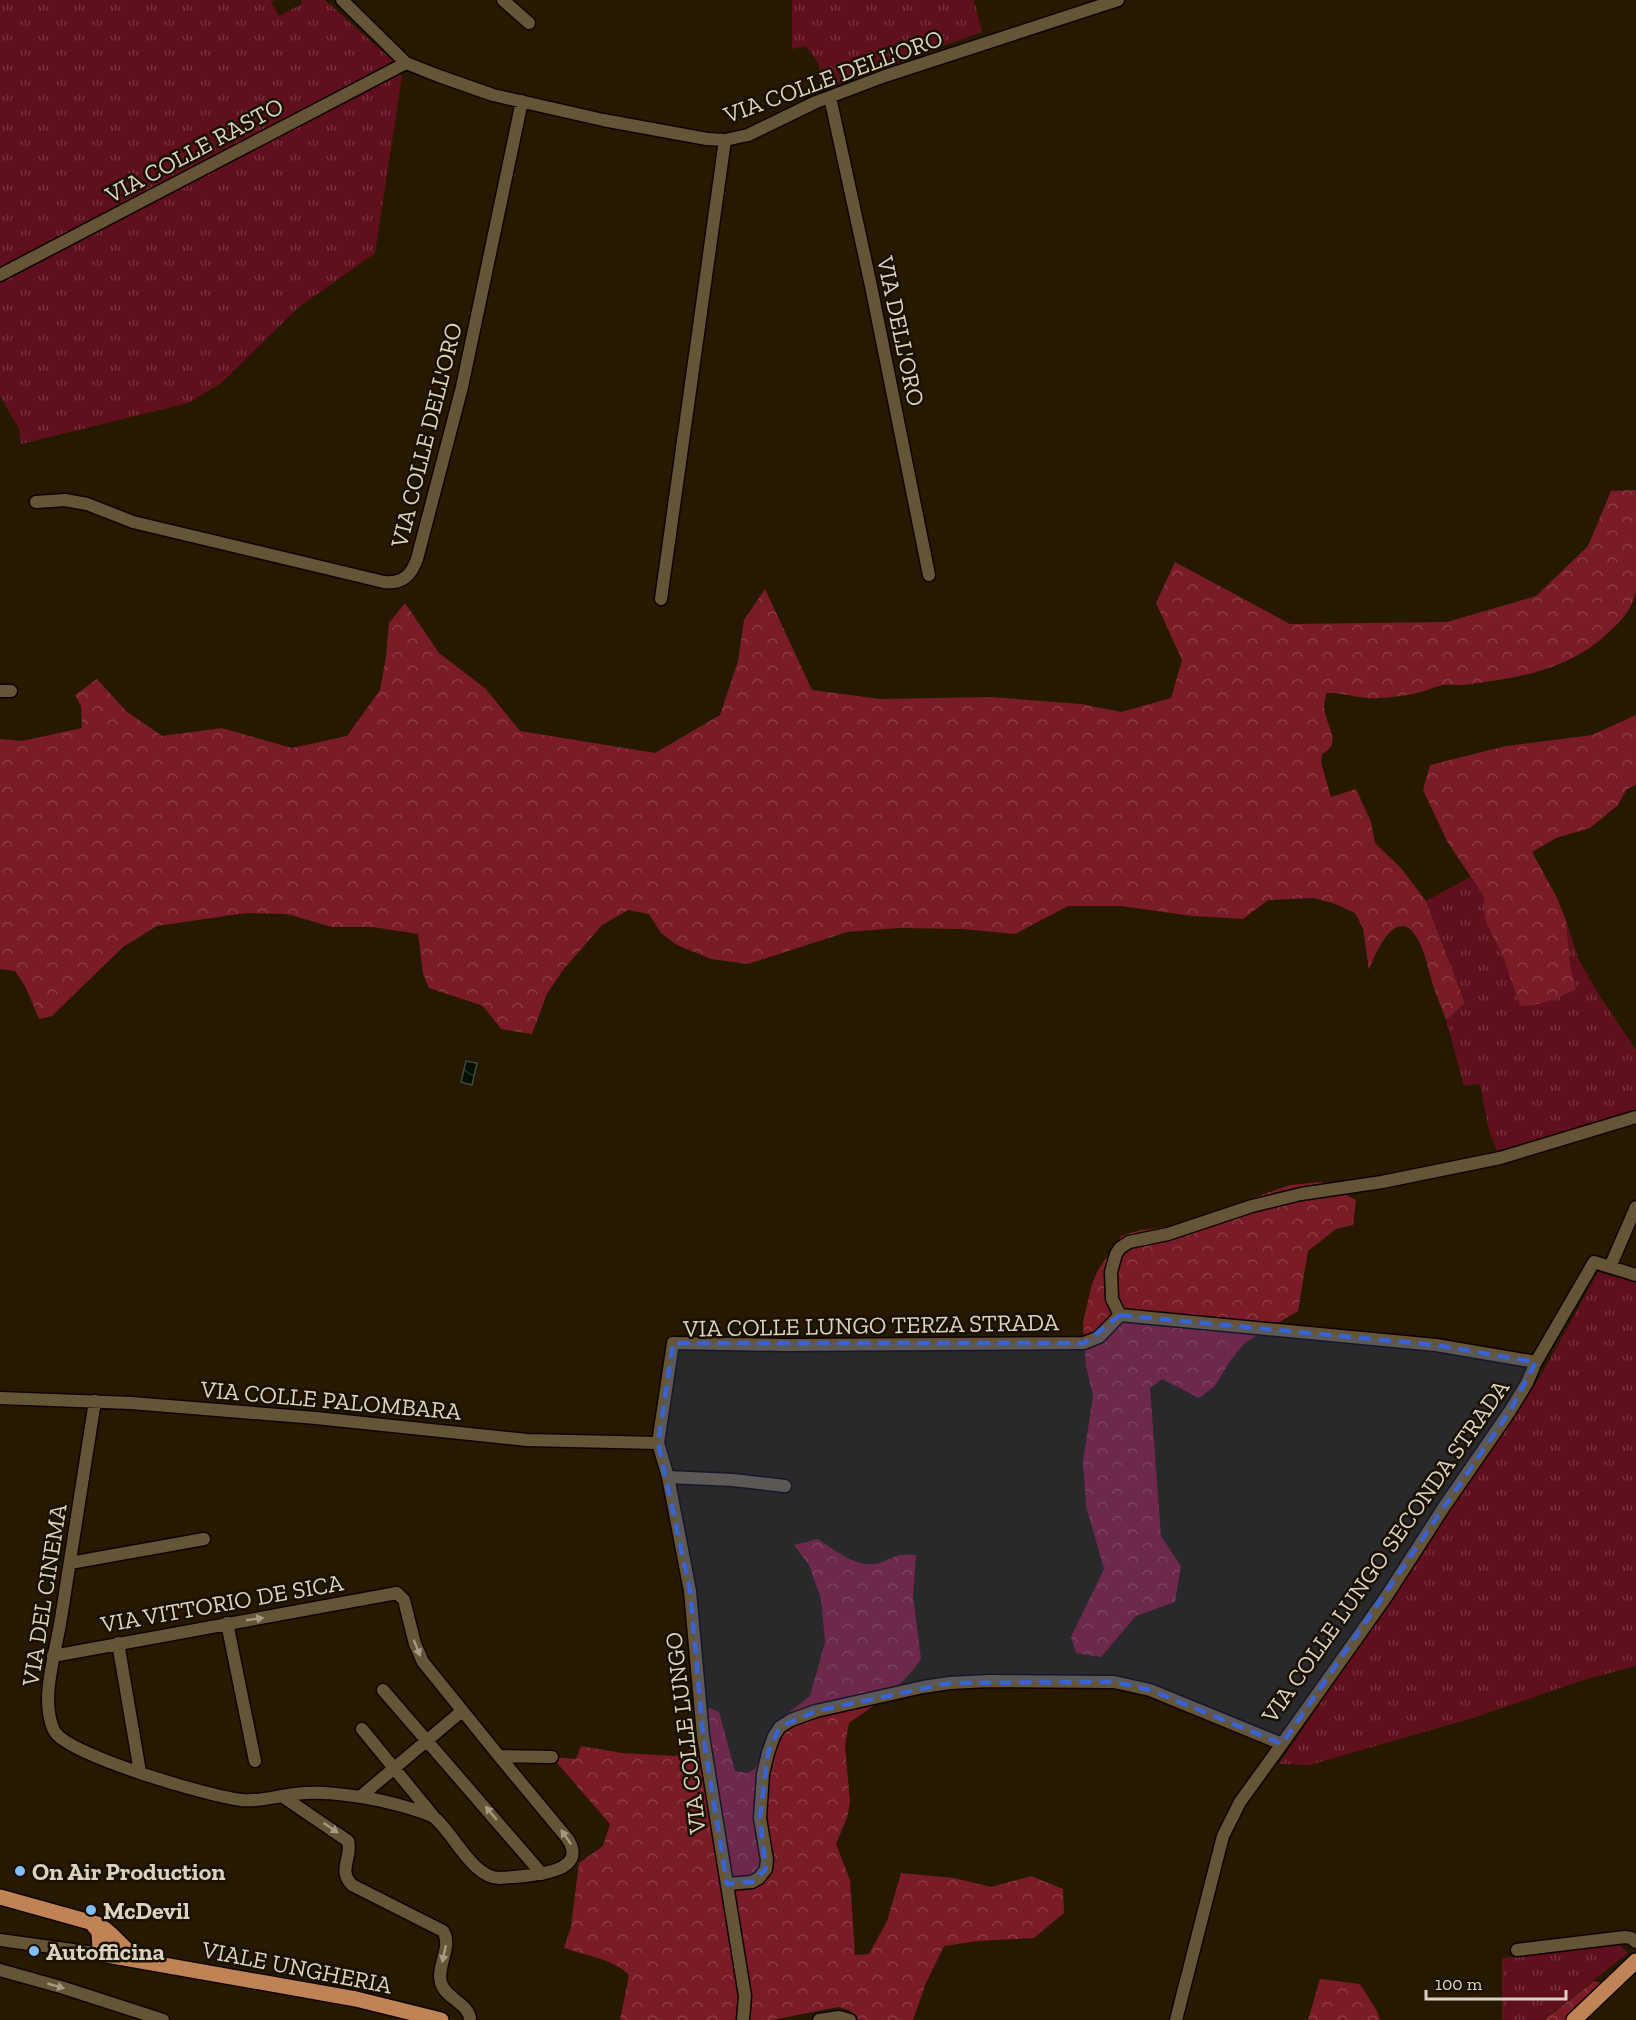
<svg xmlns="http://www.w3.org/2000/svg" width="1636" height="2020" font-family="'Zilla Slab',serif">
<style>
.grass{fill:url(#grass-tufts)}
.forest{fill:url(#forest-crowns)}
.water{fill:url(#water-waves);stroke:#414b3b;stroke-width:1.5}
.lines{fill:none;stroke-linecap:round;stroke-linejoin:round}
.minor-casing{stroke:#0f0400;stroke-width:15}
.major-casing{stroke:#0f0400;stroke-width:18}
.minor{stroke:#645536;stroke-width:12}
.major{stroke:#bf8356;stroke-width:15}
.oneway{fill:#a59a82}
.marked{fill:#3962d5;fill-opacity:0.2;stroke:#3962d5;stroke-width:4.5;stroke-dasharray:12 8;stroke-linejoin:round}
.poi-dot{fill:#83bcfb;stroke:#1a1000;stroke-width:2}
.labels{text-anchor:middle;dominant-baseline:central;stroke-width:5;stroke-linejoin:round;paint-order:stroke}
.street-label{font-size:24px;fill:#dad2c1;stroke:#1a1000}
.poi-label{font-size:24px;font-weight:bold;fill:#dad2c1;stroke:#1a1000;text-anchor:start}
</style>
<defs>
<pattern id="grass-tufts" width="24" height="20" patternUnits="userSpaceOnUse" patternTransform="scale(1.5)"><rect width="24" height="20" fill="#5f101c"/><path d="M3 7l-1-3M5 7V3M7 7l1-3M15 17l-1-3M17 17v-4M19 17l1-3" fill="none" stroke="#75323b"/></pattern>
<pattern id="forest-crowns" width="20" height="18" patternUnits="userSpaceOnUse" patternTransform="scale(1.5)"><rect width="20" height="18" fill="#7a1b28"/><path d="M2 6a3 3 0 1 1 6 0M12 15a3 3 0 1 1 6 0" fill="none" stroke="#8c3b45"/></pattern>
<pattern id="water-waves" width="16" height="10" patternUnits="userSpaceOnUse" patternTransform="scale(1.5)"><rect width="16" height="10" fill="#001102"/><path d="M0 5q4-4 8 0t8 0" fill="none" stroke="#253325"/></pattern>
</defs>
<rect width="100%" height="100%" fill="#261900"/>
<path class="grass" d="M0,0H275L271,2L279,16L302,4L301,0H325L392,60L402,76L375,253L299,307L220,384L188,403L21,444L19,429L0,396Z
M792,0H974L982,32L821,90L819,64L806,46L792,49Z
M1470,877L1485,897V920L1503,957L1520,1006L1576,989L1570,964L1566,920L1578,958L1599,995L1636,1050V1117L1500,1158L1489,1131L1480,1084L1464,1086L1446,1020L1465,1003L1426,901Z
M1598,1272L1636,1282V1666L1580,1681L1476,1717L1310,1765L1279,1764L1540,1377Z
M1618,1943L1628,1953L1543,2020H1502V1958Z"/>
<path class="forest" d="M1636,490V591C1632,609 1623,619 1609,632C1572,668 1521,678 1471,684C1462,686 1452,684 1443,685C1434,687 1426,691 1417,693C1405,696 1392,697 1380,698C1361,700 1345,692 1326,693C1326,697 1324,702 1324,707C1325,725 1344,743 1322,754L1321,762L1331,797L1356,789L1371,822L1375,843L1401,868L1426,901L1465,1003L1446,1020C1442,1009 1437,997 1433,985C1429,973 1427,960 1422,948C1402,899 1379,943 1369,970L1363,928L1355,913L1333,903L1313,898L1268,900L1243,919L1192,916L1121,906H1068L1015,934L962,929L899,928L847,932L748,964L711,959L677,945L661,933L649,914L628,910L602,925L563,970L547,994L532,1034L501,1029L483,1006L429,988L423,973L418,934L373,927H332L287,914L246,913L157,926L123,947L52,1016L39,1019L25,986L15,971L0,969V739L22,741L82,728L81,706L75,695L97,679L126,711L162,736L222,728L292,748L347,736L380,690L386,657L389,623L405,603L439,653L486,689L520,731L655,753L720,715L738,661L744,620L765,589L812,690L880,699L992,697L1081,704L1121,712L1171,698L1182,660L1156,603L1175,562L1290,624L1447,622L1536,596L1588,546L1611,491Z
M1636,715V785L1627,789L1618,805L1590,828L1556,838L1532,852L1556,896L1566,920L1570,964L1576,989C1559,998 1539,1006 1520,1006L1503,957L1485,920L1484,897L1447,841L1423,790L1430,765L1506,746L1592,735Z
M1322,1182L1356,1200L1353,1225L1336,1229L1308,1251L1298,1311L1246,1342L1232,1358L1215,1386L1199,1398L1162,1379L1150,1388L1161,1536L1181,1566L1175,1602L1136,1616L1101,1657L1076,1653L1071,1637L1104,1569L1086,1506L1083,1461L1093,1396L1086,1366L1083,1322L1092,1284L1098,1270L1121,1236L1141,1230L1174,1226L1290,1185Z
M818,1539C836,1551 858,1569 879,1563C898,1557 895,1553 916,1555L913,1596L921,1659C903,1686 875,1705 849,1723L845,1745L850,1802L847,1818L836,1844L850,1880L855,1955L869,1954L887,1921L901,1873L954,1878L991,1887L1031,1876L1063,1889L1064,1913L1034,1938L978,1941L944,1946L926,1983L913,2020H859L849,2010L838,2007L772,2020H620L629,1975C614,1959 584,1955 564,1948L571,1926L579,1863L603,1846L610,1824L552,1757L576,1759L581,1746L622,1753L675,1756L692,1749C691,1728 694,1721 710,1708L719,1712L735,1771L747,1773L755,1769L778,1721L810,1696L825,1642L821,1599L809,1565L794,1545Z
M1320,1979L1360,1984L1377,2011L1380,2020H1308Z
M1594,1981L1606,1984L1566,2020H1544Z"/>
<path class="water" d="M466,1061L477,1063L472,1085L461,1082Z"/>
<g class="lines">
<defs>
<path id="minor" d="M342,0L406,63L439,76L493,95L603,120L707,139L725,140L748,135L816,102L885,76L1118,0
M503,0L529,23
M830,97L871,286L929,575
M0,275L406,63
M36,502L65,500L87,504L133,522L384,582C402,584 411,576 417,559L462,387L522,101
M661,599L725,140
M0,691H11
M1610,1267L1636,1207
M1120,1315L1112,1299L1111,1272L1116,1254L1120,1248L1129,1242L1168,1234L1252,1206L1301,1194L1382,1182L1500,1158L1636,1117
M0,1398L131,1403L316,1418L527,1440L658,1443
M668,1477L733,1480L785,1486
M70,1563L204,1539
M227,1623L255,1761
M118,1643L140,1772
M53,1656L397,1593L404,1600L415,1644L423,1662L499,1756L567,1838C593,1876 521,1876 500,1878C473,1878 455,1836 436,1819C427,1811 380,1800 367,1798C342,1794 319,1791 295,1794C276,1796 259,1802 241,1800C208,1796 71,1756 55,1732C49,1722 48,1709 48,1697C49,1668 58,1641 62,1612C73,1542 84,1472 95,1401
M383,1690L542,1874
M362,1729L434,1817
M499,1756L552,1757
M282,1796L348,1841C353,1857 337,1870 352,1885L443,1931C453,1947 436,1966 441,1983C446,1999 470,2004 470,2020
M360,1797L462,1711
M727,1884L752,1882L759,1878L766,1869L767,1860L760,1818L763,1774L768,1753L774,1736L780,1727L791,1720L816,1711L923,1687L950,1683L989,1681L1114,1682L1150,1690L1282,1744L1386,1597L1444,1507L1510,1411L1527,1383L1536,1362
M0,1940L109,1955
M1517,1950L1625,1937L1631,1938L1636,1942
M0,1970L64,1988L163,2020
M743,2020L745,1996L703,1736L690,1591L668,1477L658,1443L673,1343L785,1345L1084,1343L1099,1337L1120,1315L1436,1345L1536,1362L1594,1262L1636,1275
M819,2020L839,2017L850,2020
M1176,2020L1223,1836L1240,1802L1282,1744"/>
<path id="major" d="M0,1897L97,1924C114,1933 123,1950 139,1959
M91,1922L99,1932L100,1950L107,1955L356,1999L441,2020
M1574,2020L1636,1961"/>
</defs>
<use href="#minor" class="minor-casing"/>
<use href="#major" class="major-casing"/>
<use href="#minor" class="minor"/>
<use href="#major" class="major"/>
</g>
<defs><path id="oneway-solid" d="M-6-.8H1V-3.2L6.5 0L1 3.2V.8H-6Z" transform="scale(1.5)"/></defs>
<g class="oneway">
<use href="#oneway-solid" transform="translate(255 1619) rotate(-8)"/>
<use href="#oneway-solid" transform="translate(417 1648) rotate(68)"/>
<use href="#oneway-solid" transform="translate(491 1813) rotate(-130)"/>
<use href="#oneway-solid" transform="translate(331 1828) rotate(34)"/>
<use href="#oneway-solid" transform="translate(566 1837) rotate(-125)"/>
<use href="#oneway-solid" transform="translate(444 1954) rotate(102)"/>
<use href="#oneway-solid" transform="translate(56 1986) rotate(16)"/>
</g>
<path class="marked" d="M1120,1315L1436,1345L1536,1362L1510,1411L1282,1744L1150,1690L1114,1682L950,1683L816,1711L780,1727L768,1753L760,1818L766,1869L752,1882L727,1884L703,1736L690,1591L658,1443L673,1343H1084Z"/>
<g class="poi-dot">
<circle cx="20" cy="1871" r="6"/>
<circle cx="91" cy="1910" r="6"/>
<circle cx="34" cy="1951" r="6"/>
</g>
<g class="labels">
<g class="street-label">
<text transform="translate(833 76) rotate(-20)">VIA COLLE DELL'ORO</text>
<text transform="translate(194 150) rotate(-28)">VIA COLLE RASTO</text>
<text transform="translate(901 331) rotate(78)">VIA DELL'ORO</text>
<text transform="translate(426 435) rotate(-76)">VIA COLLE DELL'ORO</text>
<text transform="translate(871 1325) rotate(-1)">VIA COLLE LUNGO TERZA STRADA</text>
<text transform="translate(331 1400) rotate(5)">VIA COLLE PALOMBARA</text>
<text transform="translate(1385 1551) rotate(-55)">VIA COLLE LUNGO SECONDA STRADA</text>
<text transform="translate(44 1595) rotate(-81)">VIA DEL CINEMA</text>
<text transform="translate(222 1603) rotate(-10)">VIA VITTORIO DE SICA</text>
<text transform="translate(685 1733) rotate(-97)">VIA COLLE LUNGO</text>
<text transform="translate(297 1967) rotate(11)">VIALE UNGHERIA</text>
</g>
<g class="poi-label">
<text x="32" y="1871">On Air Production</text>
<text x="103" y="1910">McDevil</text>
<text x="46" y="1951">Autofficina</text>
</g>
</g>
<path d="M1426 1990v9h140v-9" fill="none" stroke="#dad2c1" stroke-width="3"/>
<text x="1435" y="1990" font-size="18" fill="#dad2c1" stroke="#1a1000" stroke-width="4.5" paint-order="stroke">100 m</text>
</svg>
